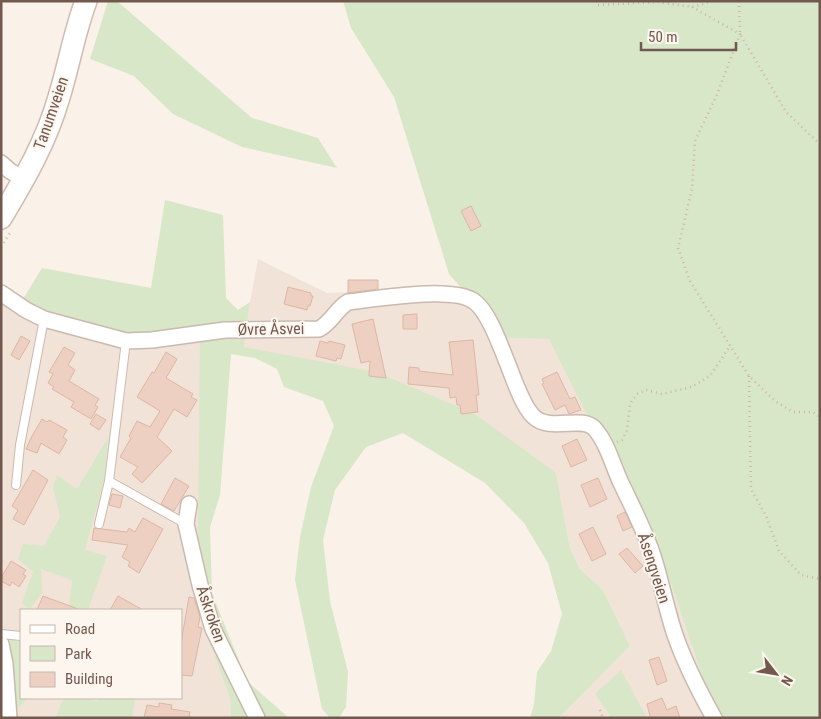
<svg xmlns="http://www.w3.org/2000/svg" width="821" height="719" font-family="'Roboto Condensed',sans-serif">
<style>
.residential{fill:#f1e3d7;fill-rule:evenodd}
.green{fill:#d7e7c8}
.building{fill:#edd0c2;stroke:#deb6a4}
.lines{fill:none;stroke-linecap:round;stroke-linejoin:round}
.lane-casing{stroke:#cbb9af;stroke-width:10}
.street-casing{stroke:#cbb9af;stroke-width:18}
.secondary-casing{stroke:#d0bbb0;stroke-width:24}
.path{stroke:#d2b3a5;stroke-width:2.5;stroke-dasharray:1 4;stroke-linecap:butt}
.lane{stroke:#fff;stroke-width:8}
.street{stroke:#fff;stroke-width:15}
.secondary{stroke:#fff;stroke-width:21}
.labels{text-anchor:middle;dominant-baseline:central;stroke-width:4;stroke-linejoin:round;paint-order:stroke}
.street-label{font-size:16px;fill:#72584e;stroke:#fdf6ee}
</style>
<rect width="100%" height="100%" fill="#faf2e8"/>
<path class="residential" d="M258,259L327,293L465,287L505,338L549,339L598,429L669,578L716,718H559L630,646L603,590L580,569L570,549L556,473L244,347L250,302Z
M1,295L200,339L201,469L197,608L230,698L231,718H1ZM21,610H181V698H21Z"/>
<path class="green" d="M108,1H117L252,118L318,138L337,168L242,147L173,114L134,76L90,59Z
M343,1H820V718H716L669,578L549,339L505,338L449,274L394,97L351,28Z
M165,200L223,215L226,298L238,310L250,302L244,347L376,372L475,414L556,473L570,549L580,569L603,590L630,646L559,718H530L534,704L537,672L551,651L562,614L548,563L524,523L485,483L403,433L366,447L335,490L323,540L330,601L348,672L346,707L339,718H330L322,709L295,580L300,537L311,487L334,426L323,401L284,387L277,369L255,358L231,354L220,495L210,527L212,593L247,681L289,718H231L230,698L197,608L200,340L128,339L20,304L42,268L151,288Z
M108,438L104,480L85,550L107,556L88,610H69L72,580L41,569L42,593L30,609L22,603L33,572L18,559L23,544L44,546L60,517L53,487L57,475L77,489Z
M5,639L21,642V698H28L14,712Z
M621,670L647,718H612L595,694Z
M64,698H85L97,702L99,698H135L132,718H55Z"/>
<path class="building" d="M471,206L481,226L471,231L461,211Z
M348,280H378V289L348,293Z
M288,287L311,293V296H313L310,306H308L307,310L284,304Z
M417,314V329H403V315Z
M373,319L386,378L369,376L370,361L361,363L352,324Z
M21,336L30,341L19,360L11,355Z
M473,340L479,395H476L478,412L461,414L460,405H457L456,397L450,398L449,388L408,384L409,367L419,368V371L453,375L449,342Z
M320,341L328,343L329,341L345,345L341,359L337,358L336,361L316,356Z
M64,347L75,353L68,365L75,370L69,381L99,399L95,405L98,407L91,419L71,407L74,402L52,389L54,387L48,383L53,374L49,372Z
M166,352L177,359L166,378L193,394L191,397L197,400L187,417L174,409L157,437L172,451L142,483L132,474L138,467L120,457L131,438L129,436L137,421L150,427L160,411L137,397L152,372L154,373Z
M557,372L570,399L575,397L581,410L569,414L565,405L555,410L542,384L544,383L542,379Z
M96,414L106,420L99,430L90,424Z
M42,419L47,422L49,420L67,430L63,437L67,440L59,454L41,443L37,453L26,449L32,436Z
M577,439L587,460L571,467L562,446Z
M33,470L48,480L24,525L13,519L18,510L12,506Z
M175,478L189,486L174,511L161,504Z
M598,478L607,499L590,507L581,485Z
M112,494L123,496L120,508L109,505Z
M625,512L632,527L623,531L617,516Z
M143,518L163,529L139,573L128,566L130,562L122,557L128,545L92,540L94,528L127,532L129,528L135,532Z
M593,527L606,554L592,561L579,534Z
M627,548L643,566L635,573L619,554Z
M11,561L26,570L23,574L26,576L19,587L12,582L10,586L1,581L3,577L2,576Z
M43,596L78,609V610H37Z
M118,596L143,610H110Z
M189,597L194,598L200,617L198,627L202,628L192,676L181,675V643Z
M659,657L667,681L657,685L649,660Z
M662,698L667,710L676,706L680,718H648L650,716L647,704Z
M159,703L172,705L171,709L190,712L189,718H144L147,705L159,707Z"/>
<g class="lines">
<defs>
<path id="lane" d="M109,481L186,524
M16,485L20,445L44,319
M99,524L109,481L126,341
M1,634L21,636"/>
<path id="street" d="M1,163L10,171L24,179
M1,293L26,310L44,319L126,341L152,340L225,330L319,329C332,322 336,309 348,302C375,299 455,285 475,302C489,313 500,345 507,362C513,377 522,405 533,416C550,433 581,415 594,428C607,442 613,466 621,483C632,506 645,531 653,556C661,581 666,607 674,632C684,662 699,691 714,718
M189,504L186,524L200,585L213,629L257,718
M1,644L5,664L9,718"/>
<path id="secondary" d="M1,218C24,180 47,140 59,97C69,65 74,33 86,1"/>
</defs>
<use href="#lane" class="lane-casing"/>
<use href="#street" class="street-casing"/>
<use href="#secondary" class="secondary-casing"/>
<path class="path" d="M739,1L740,34L786,112L820,144
M598,5L659,2L692,7L713,1
M692,7L740,34L716,97L695,141L692,189L678,248L690,281L749,376L775,401L793,412H813L820,417
M1,247L10,233
M749,376L751,489L766,516L779,551L801,575L820,579
M617,442L622,440L627,430L630,404L637,394L646,390L662,394L691,387L710,376L730,346
M600,710L603,718"/>
<use href="#lane" class="lane"/>
<use href="#street" class="street"/>
<use href="#secondary" class="secondary"/>
</g>
<g class="labels">
<g class="street-label">
<text transform="translate(51 113) rotate(-71)">Tanumveien</text>
<text transform="translate(271 329) rotate(-1)">Øvre Åsvei</text>
<text transform="translate(654 568) rotate(72)">Åsengveien</text>
<text transform="translate(211 614) rotate(71)">Åskroken</text>
</g>
</g>
<rect width="821" height="719" fill="none" stroke="#72584e" stroke-width="5"/>
<rect x="20" y="609" width="162" height="90" fill="#fdf6ee" stroke="#c5b7ae"/>
<rect x="30" y="625" width="25" height="8" fill="#ffffff" stroke="#c5b7ae"/>
<text x="65" y="634" font-size="15" fill="#72584e">Road</text>
<rect x="30" y="646" width="25" height="15" fill="#d7e7c8" stroke="#c5b7ae"/>
<text x="65" y="659" font-size="15" fill="#72584e">Park</text>
<rect x="30" y="672" width="25" height="15" fill="#edd0c2" stroke="#c5b7ae"/>
<text x="65" y="684" font-size="15" fill="#72584e">Building</text>
<g transform="translate(776 674) rotate(121)" stroke="#fdf6ee" stroke-width="4" paint-order="stroke">
<path d="M0-4L9 19L0 12L-9 19Z" fill="#72584e"/>
<text y="-8" font-size="14" font-weight="bold" text-anchor="middle" fill="#72584e">N</text>
</g>
<path d="M641 42v8h95v-8" fill="none" stroke="#72584e" stroke-width="2.5"/>
<text x="648" y="42" font-size="15" fill="#72584e" stroke="#fdf6ee" stroke-width="4" paint-order="stroke">50 m</text>
</svg>
